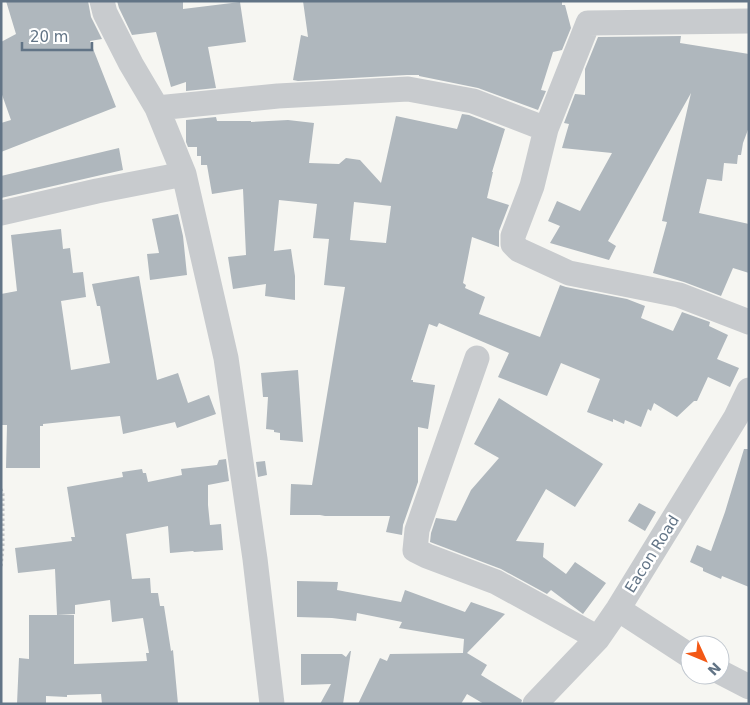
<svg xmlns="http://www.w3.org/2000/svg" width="750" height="705" font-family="'DejaVu Sans',sans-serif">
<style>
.building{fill:#afb7bd;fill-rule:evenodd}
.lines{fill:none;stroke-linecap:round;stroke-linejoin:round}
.path{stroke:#c0c2c4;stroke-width:3;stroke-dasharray:2.5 2.5;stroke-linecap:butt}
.minor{stroke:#c8cbce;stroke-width:25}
.labels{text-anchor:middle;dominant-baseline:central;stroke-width:5;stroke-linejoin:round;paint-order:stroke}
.street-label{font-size:15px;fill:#627486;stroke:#fff}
</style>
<rect width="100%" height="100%" fill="#f6f6f2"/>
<path class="building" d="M6,1H88L91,17L102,39L90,41L116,107L1,152V123L11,120L1,92V42L16,34Z
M117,1H183V9L240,2L246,42L208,47L216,88L186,91V82L171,87L156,32L132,35L119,8Z
M303,1H562V5H565L571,28L562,50L553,52L541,90L546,91L538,110L478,88L419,76V75H407L298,81L293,80L301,35L308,37Z
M681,36L680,43L749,54V127L743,143L741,155H738L737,164L724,163L722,181L707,179L699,213L749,224V273L733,268L721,296L684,282L653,273L667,222L662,221L691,93L608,241L616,246L609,260L550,243L560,226L548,221L557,201L580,211L612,153L562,148L569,124L564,123L575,94L585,95V69L598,37Z
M462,114L469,115L505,129L492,172H493L487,198L509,205L499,231V247L472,237L463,283L466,285L465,288L485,297L479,314L540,337L560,285L566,287L627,299L645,306L641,318L673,331L682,312L710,322L709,326L728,335L717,359L739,368L730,387L708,377L697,401H694L677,417L654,403L651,411L648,409L641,427L625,420L624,424L613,419V422L587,412L600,379L561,363L547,396L498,377L509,353L439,323L437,327L429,324L411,380H413V382L435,385L428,429L418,427V482L403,525L402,535L386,532L390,516H325L320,515H290L291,484L312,485L345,287L324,285L329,239L313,238L317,204L279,200L274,251L291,249L295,276V300L265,296L266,284L233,289L228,257L246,255L243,189L212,194L207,165H201V156H197V147H188L186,142V120L216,117L217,121H251V122L288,120L314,123L309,163L339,164L346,158L360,160L381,183L396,116L457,129ZM354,202L391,206L386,243L350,240Z
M119,148L123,170L1,198V176Z
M178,214L183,236L187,275L150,280L147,254L159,253L152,219Z
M61,229L63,249L70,248L73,273L83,272L86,297L61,301L71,370L110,363L100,306H97L92,284L139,276L157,380L178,373L188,403L209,395L216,414L177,428L175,422L123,434L120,416L43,424V426H40V468H6L7,425H1V294L17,291L11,235Z
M298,370L303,442L280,440V433L274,432V430L266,429L268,397H263L261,373Z
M499,398L603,464L575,507L546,489L516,541L544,543L543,557L566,574L575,562L606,583L583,614L551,590L547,594L501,569L430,542L431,533L436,518L456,521L471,490L499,458L474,444Z
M744,449H749V587L722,576L721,579L703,571V568L690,562L697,545L711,551L725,512Z
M226,459L229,481L208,485V505L210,525L221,524L223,550L194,552L193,551L170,553L168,526L126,534L132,579L150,578L151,593H158L160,606H164L171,651L173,650L178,704H102L101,694L67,695V697L46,696V704H17L19,658L29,659V615H57L55,569L18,573L15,548L72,541L71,537H75L67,487L123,477L122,472L142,469L143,473H146L148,482L182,475L181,469L217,465L219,460ZM110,600L112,622L143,618L149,653H146L147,661L74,664V615H57L75,614V605Z
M265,461L267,475L258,477L256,462Z
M639,503L656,512L645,531L628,521Z
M297,581L338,582L337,590L401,602L405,590L465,612L471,602L505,614L467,653L487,665L481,675L522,700L521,704H484L467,694L461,704H358L380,658L387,661L390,654L463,653L464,639L399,628L402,622L357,613L356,621L332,618L297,617Z
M350,651H351L343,704H320L331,684L301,685V654H342L346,657Z"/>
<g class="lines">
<path class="path" d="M1,489L3,494V547L1,568"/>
<path class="minor" d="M102,1L105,13L131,64L157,108L184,174L226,358L255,559L272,704
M749,21L588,23L546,129L532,186L513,236V244L519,250L569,273L679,295L749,322
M157,108L278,96L408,89L473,101L546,129
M1,213L97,191L184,174
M477,358L417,530L415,550L427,556L496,582L598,638
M618,609L690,656
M720,672L749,687
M535,704L598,638L618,609L736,417L749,390"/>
</g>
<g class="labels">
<g class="street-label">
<text transform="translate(652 554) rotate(-58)">Eacon Road</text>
</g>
</g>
<rect width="750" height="705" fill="none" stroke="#627486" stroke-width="5"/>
<g transform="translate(705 660) rotate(134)"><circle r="24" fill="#ffffff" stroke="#c0c7cf"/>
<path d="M0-4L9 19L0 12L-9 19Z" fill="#f35815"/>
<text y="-8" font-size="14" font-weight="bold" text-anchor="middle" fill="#627486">N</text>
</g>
<path d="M22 42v8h70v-8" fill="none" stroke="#627486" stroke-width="2.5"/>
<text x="30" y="42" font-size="15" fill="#627486" stroke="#ffffff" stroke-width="4" paint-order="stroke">20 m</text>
</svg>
